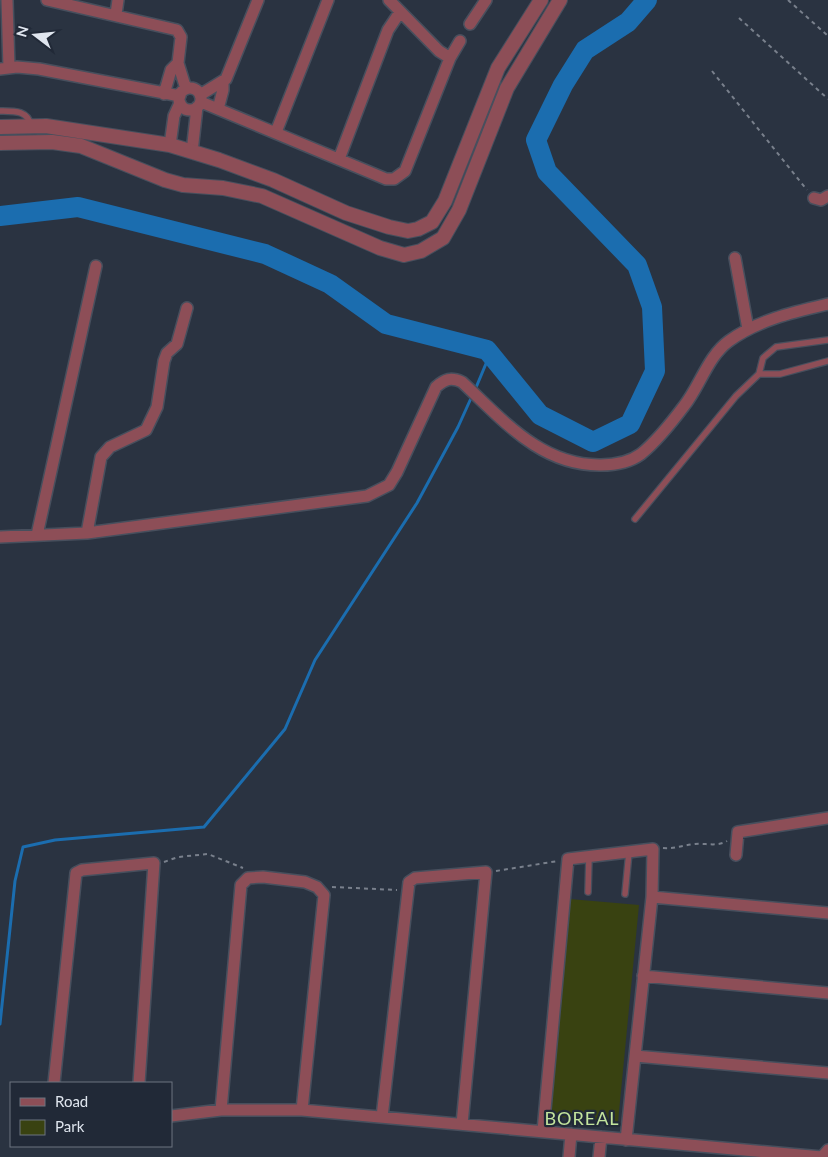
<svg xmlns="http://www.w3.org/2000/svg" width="828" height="1157" font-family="Lato,sans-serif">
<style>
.green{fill:#394211}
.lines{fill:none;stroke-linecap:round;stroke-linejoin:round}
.stream{stroke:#1b6daf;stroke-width:3}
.river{stroke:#1b6daf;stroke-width:20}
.service-casing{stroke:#474f5d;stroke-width:8}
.minor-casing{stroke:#474f5d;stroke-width:14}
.tertiary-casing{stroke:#474f5d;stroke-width:16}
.path{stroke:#79808c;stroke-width:2;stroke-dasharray:4 4;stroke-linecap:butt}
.service{stroke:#8d4e57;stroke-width:5.5}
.minor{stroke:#8d4e57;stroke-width:11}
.tertiary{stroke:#8d4e57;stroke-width:14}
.labels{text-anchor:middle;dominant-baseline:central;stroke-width:4.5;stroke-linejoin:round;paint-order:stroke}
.neighbourhood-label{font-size:18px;letter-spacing:1px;fill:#c3e49d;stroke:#212937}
</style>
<rect width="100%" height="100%" fill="#2a3341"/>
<path class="green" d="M570,899L639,905L618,1122L549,1116Z"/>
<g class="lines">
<path class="stream" d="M475,390L490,354
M0,1024L15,881L23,847L55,840L204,827L285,729L315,660L417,503L458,427L472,396"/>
<path class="river" d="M0,216L78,207L265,254L330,284L386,324L487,350L540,415L593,442L630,424L655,371L652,307L637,265L547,172L536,140L563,85L585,50L628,22L647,0"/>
<defs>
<path id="service" d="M0,111C14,111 28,110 31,126
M759,374H780L828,361
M635,519L736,396L759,374L763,358L776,347L828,340
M588,892L589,857
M625,894L629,852"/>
<path id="minor" d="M7,0L9,68
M47,0L177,30L181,37L178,63L186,89
M389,0L439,51L450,58
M116,14L118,0
M470,24L486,0
M0,69L17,67L39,69L180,96
M179 99a11 11 0 1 1 22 0a11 11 0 1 1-22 0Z
M164,94L171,70L178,63
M200,95L226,79L258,0
M201,102L386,179H394L405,171L450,58L460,41
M218,109L223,90V83
M276,132L328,0
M170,145L174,116L180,103
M192,152L197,107
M339,159L388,30L400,12
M814,198L821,200L828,196
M735,258L748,329
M87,533L101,457L110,447L146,430L157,407L164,361L167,353L177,344L187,308
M37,535L96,266
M0,537L87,533L367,496L389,485L397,472L436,387C445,379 451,377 462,382C503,420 541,466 601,465C614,465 630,462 641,454C657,441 672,422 684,406C700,386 708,356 729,341C758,320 794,312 828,304
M736,855L738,832L828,818
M652,897L828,913
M643,976L828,993
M635,1056L828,1073
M54,1083L76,873L82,870L154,863L139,1083
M221,1110L241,885L248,878L263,877L305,882L317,887L324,895L302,1110
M171,1116L221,1110H302L822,1157L828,1150
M382,1117L409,882L415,878L486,872L462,1124
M543,1131L568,859L653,849L652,897L626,1140
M569,1157L571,1134
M599,1157L601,1137"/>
<path id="tertiary" d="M0,127L46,126L170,145L219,160L273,180L346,213L389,227L408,231L418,229L432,222L445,201L498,68L541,0
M0,143L52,142L81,146L165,180L183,185L223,188L262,196L380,248L404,255L421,251L443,238L459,210L507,88L560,0"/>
</defs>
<use href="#service" class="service-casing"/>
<use href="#minor" class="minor-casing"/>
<use href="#tertiary" class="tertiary-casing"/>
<path class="path" d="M788,0L828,36
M739,18L828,99
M712,71L807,190
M663,848C675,849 684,845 695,844C706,843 717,847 727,841
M164,862L178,857L208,854L243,868
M496,871L558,861
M332,887L397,890"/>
<use href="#service" class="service"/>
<use href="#minor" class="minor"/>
<use href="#tertiary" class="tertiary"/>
</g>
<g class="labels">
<g class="neighbourhood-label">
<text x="582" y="1118">BOREAL</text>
</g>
</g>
<rect x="10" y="1082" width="162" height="65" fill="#212937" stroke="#6d7480"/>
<rect x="20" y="1098" width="25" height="8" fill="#8d4e57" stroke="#6d7480"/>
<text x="55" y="1107" font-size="15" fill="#dfe5ee">Road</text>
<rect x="20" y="1120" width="25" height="15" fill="#394211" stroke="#6d7480"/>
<text x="55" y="1132" font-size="15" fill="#dfe5ee">Park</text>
<g transform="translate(35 35) rotate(286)" stroke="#212937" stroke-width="4" paint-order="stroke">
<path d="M0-4L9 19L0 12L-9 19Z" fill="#dfe5ee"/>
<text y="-8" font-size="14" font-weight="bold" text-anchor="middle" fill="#dfe5ee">N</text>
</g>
</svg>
